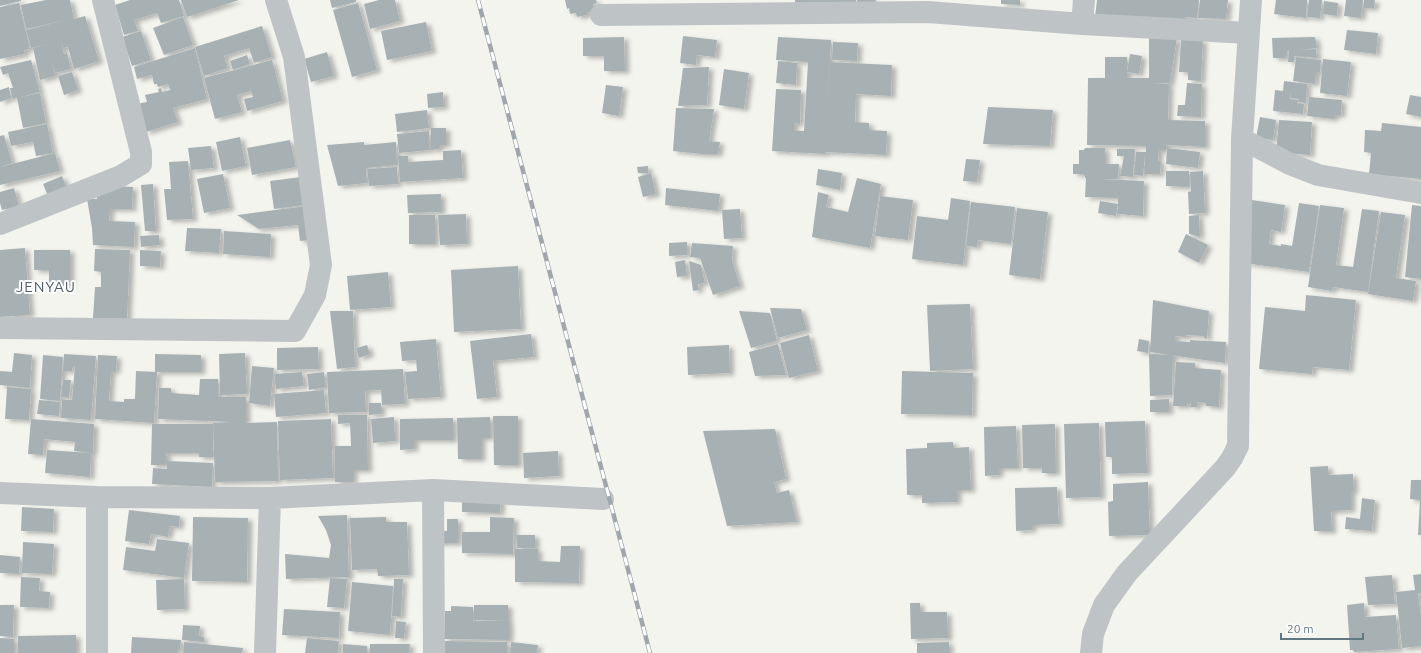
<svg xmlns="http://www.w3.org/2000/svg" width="1421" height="653" font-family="Ubuntu,sans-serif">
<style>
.building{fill:#a7b1b4;filter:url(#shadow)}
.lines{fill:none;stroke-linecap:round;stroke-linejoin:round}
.minor{stroke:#bec4c6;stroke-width:22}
.rail-casing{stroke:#9fa7ac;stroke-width:4.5}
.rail{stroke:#fff;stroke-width:3;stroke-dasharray:9;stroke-linecap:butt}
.labels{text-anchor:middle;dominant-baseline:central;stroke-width:4;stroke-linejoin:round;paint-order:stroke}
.quarter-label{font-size:15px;letter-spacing:1px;fill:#505f67;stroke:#fff}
</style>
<defs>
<filter id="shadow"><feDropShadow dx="4.5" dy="2.5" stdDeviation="2" flood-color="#0004"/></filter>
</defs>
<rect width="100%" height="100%" fill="#f4f4ef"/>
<path class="building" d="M0,0H21V1L0,6Z
M46,0H70L74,19L85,16L99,61L74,69L68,47L63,48L61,42L64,54L67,53L71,69L55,73L52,61L55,76L40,80L33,48L50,44L31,48L26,30L66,20L26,29L21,5Z
M130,0H179L184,16L161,23L157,13L134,20L138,31L124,35L115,5Z
M181,0H239L187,17Z
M330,0H356V2L332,8Z
M379,0H395L400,21L370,29L364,4Z
M565,0H596L597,3L593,4L595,11L586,13V15L577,17L576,13L570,14L569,8L567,9Z
M795,0H856V12H795Z
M857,0H876V2L857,3Z
M1001,0H1020V5L1001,4Z
M1097,0H1199L1197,18L1185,17L1184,24L1095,17Z
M1200,0H1228L1226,19L1198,18Z
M1276,0H1307L1306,18L1274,14Z
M1309,0H1322L1320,18L1307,17Z
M1346,0H1363L1361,18L1344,16Z
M1364,0H1375L1374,8H1363Z
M1324,1L1338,3L1337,16L1323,14Z
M19,3L30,49L24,50L25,54L0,59V7Z
M358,3L377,70L352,77L333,10Z
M183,17L193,45L164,55L153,28Z
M426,22L432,51L387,60L381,31Z
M262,26L272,57L254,63L249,48L224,56L228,68L204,76L195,47Z
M1347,30L1378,33L1376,54L1344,50Z
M141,31L151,60L132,66L122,37Z
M683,36L717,40L715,57L697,55L696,65L680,63Z
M624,37L625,71H604V56H583V38Z
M778,37L831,40L825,154L772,151L776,89L801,90L800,124L794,123V131H804L808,62L776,60Z
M1315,37L1317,48L1299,50L1316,49L1317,58L1293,56L1295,57L1294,62H1288L1289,50H1288L1286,58H1273L1272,38Z
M1149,38H1177L1170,83H1153L1169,84L1168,120L1205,121V147L1166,145V150H1159L1158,162H1161L1160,174H1145V156L1143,176L1134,175L1136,152H1146V146L1087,145L1088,78H1105V57H1127V78H1149Z
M1181,39L1203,40L1201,81L1188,80V72H1179Z
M833,42L858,43L857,61L832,60Z
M195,48L207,99L173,108L178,122L146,132L136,104L147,102L145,95L159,92L158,89L161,88L162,92L170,90L168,84L158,87L157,84H154L152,75L137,79L134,67Z
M327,52L334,76L311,82L304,59Z
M1130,54L1142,56L1139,74L1127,72Z
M247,55L250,64L233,70L230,61Z
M1296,57L1321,60L1320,72H1316L1315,84L1293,81Z
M1323,59L1351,62L1347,96L1320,93Z
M31,60L40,92L13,99L10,88H13L8,73L3,75L0,67Z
M272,60L283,101L247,111L244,99L253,97L251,91L237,95L242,112L215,119L204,78Z
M778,61L797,63L796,85L776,83Z
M830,62L892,65L891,96L856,94L855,122L869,123V130L887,131L886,155L825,152Z
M709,67L707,105L678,106L683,68Z
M724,69L749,73L744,109L719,105Z
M72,72L78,90L64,95L58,76Z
M1284,81L1307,84L1306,103L1299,102V99L1291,98V93L1290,99L1298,100V102H1297L1298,103V105L1299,103L1304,104L1303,114L1273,111L1275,90L1283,91Z
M1187,83L1202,84L1201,117L1177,116L1178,105H1185Z
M606,85L623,87L619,116L602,113Z
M9,87L11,98L0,102V90Z
M443,92L444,107L428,108L427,94Z
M40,93L46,123L23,128L17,98Z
M1410,95L1421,97V117L1406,114Z
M1309,97L1342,100L1341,115H1334V119L1307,116Z
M988,107L1053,110L1050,146L983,144Z
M676,108L714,109L709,141L720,142L718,154H702L673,151Z
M427,110L429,128L397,132L395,114Z
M1260,117L1276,120L1273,140L1256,138Z
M1279,120L1312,122L1310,155L1276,152Z
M1382,123L1421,127V179L1369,174L1371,153L1364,152L1365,130L1381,131Z
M47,124L53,153L36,156L33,142L11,146L8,132Z
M431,128H446V145H439V149L431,150Z
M429,131L430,150L399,153L397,134Z
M4,135L12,163L0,167V136Z
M240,137L246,166L222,171L216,142Z
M290,140L296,167L252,175L247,148Z
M364,142L365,166L364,145L396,142L397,165L366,168L367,183L338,186L327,145Z
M211,146L214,168L191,170L188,148Z
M1085,148H1105V164H1119L1118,179H1099L1144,181L1143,216L1118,214V198L1085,197L1086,178H1085L1084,174H1073V164H1079V150H1084Z
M1167,148L1200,152L1198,168L1166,164Z
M1117,149H1135L1133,177L1120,176L1124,156H1117Z
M461,150L463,178L400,182L398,156H408V162L443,160V151Z
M55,153L60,171L0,185V167Z
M966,159L980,160L977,182L963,181Z
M188,161L193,219L167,220L164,189H171L169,162Z
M648,166V173H638L637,167Z
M397,167L398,184L369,186L367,169Z
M818,169L842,173L840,190L816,185Z
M1166,171H1189V187L1166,186Z
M1203,171L1205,213L1189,214L1188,192L1191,191L1190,172Z
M651,173L656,194L643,197L638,177Z
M223,174L230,208L204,213L197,179Z
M62,176L69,193L50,201L43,184Z
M301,177L304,205L274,209L270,181Z
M857,178L881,184L870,248L812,237L818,192L829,195L826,207L848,212Z
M153,184L156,231H145L141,185Z
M111,186L133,187L132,209H110L109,221L135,222L134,247L93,245L92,228L87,199H97V192H111Z
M14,188L19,206L2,210L0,203V192Z
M666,188L720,194L718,211L665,205Z
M441,194V212L408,213L407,195Z
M880,196L913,200L908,240L875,236Z
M951,198L970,201L963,265L912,259L917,216L948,220Z
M1252,200L1285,205L1281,232L1271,230L1269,244L1281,246V244L1292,246L1299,203L1319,206L1309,272L1245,263Z
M1100,201L1118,204L1116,216L1098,213Z
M971,202L1015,207L1011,244L978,240L977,247L966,246Z
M1320,205L1344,208L1336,265L1353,267L1362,209L1379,211L1368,292L1333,287L1332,291L1308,287Z
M1412,205L1421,206V279L1405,277Z
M307,206L311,240L300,241L298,225L259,229L237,215Z
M1017,208L1048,212L1040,279L1009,275Z
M740,209L742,238L724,239L722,210Z
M1381,212L1405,215L1396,278L1416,281L1413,301L1368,294Z
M466,214L467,244L440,245L438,215Z
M409,215H435V244H409Z
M1199,215L1200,237L1189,234V216Z
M187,228L221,229L219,253L185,251Z
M224,231L271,234L270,257L223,254Z
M1186,234L1208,245L1199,263L1178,252Z
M159,235L160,245L141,247L140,236Z
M687,242V255L669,256V243Z
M692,243L733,246L732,260L740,286L713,295L700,258L690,257Z
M25,248L30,315L0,317V250Z
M95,249L130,250L127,320L93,318L95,287H101V272L94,271Z
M34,250H70V286H49V270H34Z
M140,250L161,251L160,267L140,266Z
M685,260L687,276L677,277L675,262Z
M689,261L701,265L705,283L698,284L699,290L693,291Z
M518,266L521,329L454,332L451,270Z
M388,272L391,307L350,310L347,276Z
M1306,295L1356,300L1349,370L1313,367L1312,374L1259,369L1265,307L1305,311Z
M1153,300L1209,311L1207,339L1204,338V336L1186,335V337L1175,336V341L1190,342V340L1226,342L1225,363L1150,352Z
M970,304L973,369L930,371L927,305Z
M770,308L801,309L807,330L778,338Z
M330,311H353L355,367L337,369Z
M739,311L770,313L777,341L751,348Z
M531,334L534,357L493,361L497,397L477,399L470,341Z
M809,335L818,371L789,378L780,343Z
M436,339L441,397L408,399L405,372L417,371L416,360L402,361L400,342Z
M1139,339L1149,341L1148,353L1137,351Z
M778,344L786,375L755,376L749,352Z
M367,345L370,354L359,358L356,348Z
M729,345L730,373L688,375L687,347Z
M318,347L319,369L277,370V348Z
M14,353L32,355L30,388L0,385V371L12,372Z
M245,353L247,394L220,395L219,354Z
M64,354L96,356L91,420L61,418L62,400H72L75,366H73L72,371H63Z
M155,354L201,355V372H157L154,423L95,419L98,355L117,356L116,371H111L109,401L124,402V399H135L136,371L155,372Z
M1149,354L1173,355L1172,395L1150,396Z
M43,355L63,357L60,401L40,399Z
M1176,362L1195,363V368L1221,370L1219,407L1206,406V403L1197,402V407H1190L1191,403H1188L1187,406H1173Z
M252,366L274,368L270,406L249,403Z
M403,369L405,404L382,405L381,390L365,391L366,412L329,413L327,372Z
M902,371L973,373L972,415L901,414Z
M302,372L304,386L276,389L274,374Z
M324,372L326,387L309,390L307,374Z
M200,379H218V397H246V423L277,422L278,481L215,482L213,423L232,422L158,419L159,388H171V393L199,395Z
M63,380H71L69,398L61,397Z
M7,387L31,389L29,420L5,419Z
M324,390L326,413L276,417L274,394Z
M1169,399V412H1150V400Z
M39,400L60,402L59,416L37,414Z
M369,403H381V414L369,415Z
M338,415H367L368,470H353V482H335V446H351L350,423L338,424Z
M493,416H518V465H494Z
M394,417L395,441L373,443L371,419Z
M490,417V438H481V459H458L457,418Z
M453,418V440H414V449L400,450V419Z
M31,419L94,424L93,453L74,451L75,442L44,439L43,455L28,454Z
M331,419L333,478L280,480L278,421Z
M1145,421L1147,473L1112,474V457H1106L1105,422Z
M1099,423L1101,497L1066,498L1064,424Z
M152,424H213V457H199V453H166L167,461L213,463L212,487L152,484L153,468L167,469V463H165V465H151Z
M1055,424L1056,473H1042V468H1023L1022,425Z
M1016,426L1018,468H999V475L985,476L984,427Z
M775,429L786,479L774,482L777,493L789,490L797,522L727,526L703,431Z
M953,442L954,448L969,447L971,490H957V502L922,503V495H907L906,449L927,448V443Z
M47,450L91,453L90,477L45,473Z
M558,451L559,476L524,478L523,453Z
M1328,466L1329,475L1353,474L1354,491H1351V510L1331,511L1332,531H1314L1310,467Z
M1411,480H1421V535H1418L1420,500L1410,499Z
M1148,482L1150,535L1109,536L1108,502L1113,501V484Z
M1057,487L1059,524L1032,525V530L1016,531L1015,488Z
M462,497L501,498L500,513L462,512Z
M1362,498L1375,500L1372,531L1345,529L1346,517L1360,519Z
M22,507L54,509L53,532L21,531Z
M129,510L180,516L179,527L170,526L168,537L151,534L149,544L125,541Z
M347,515L349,577L286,579L285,554L329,558L331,545L326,530L318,516Z
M193,517L248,518L247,582L192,581Z
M386,517V522H407L409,575L378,576L377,569L352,570L350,518Z
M490,517L514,518L513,554L462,553V532H490Z
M447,519H458V543H434V530L447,531Z
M516,535H535V548H517Z
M157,539L189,543L184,578L123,570L126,547L155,551Z
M23,542L54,544L52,574L22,573Z
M561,546H580L579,583L515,582V549H538V561L560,562Z
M0,555L20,557L19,574L0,573Z
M1421,574V593H1418L1421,616V646L1402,648L1396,592L1415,590L1413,575Z
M1392,575L1395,604L1368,605L1365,577Z
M21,577L40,578L39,591L50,592L49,608L20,607Z
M330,578L347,579L344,608L327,607Z
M184,579L185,609L157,610L156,580Z
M394,579H403L401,617L392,616Z
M352,582L393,586L390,635L348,631Z
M910,603H920V612H947L948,638L911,639Z
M1364,603L1365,617L1396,615L1399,649L1354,652L1353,650H1350L1347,605Z
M0,605H14L13,637L0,636Z
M474,605H508V621L474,620Z
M451,606L473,607V623L474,621H509V640L444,639L445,611H451Z
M284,609L340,612L339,638L282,635Z
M396,621L406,622L404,638H395Z
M183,625L200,626L199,636L204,637V642L182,640Z
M76,635V653H18V636Z
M132,637L181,640L180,649H177V653H131Z
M0,638L14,639V653H0Z
M307,638L339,641L338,653H305Z
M445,641L507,642V653H445Z
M184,642L243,648L242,653H183Z
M511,642L538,645L537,653H510Z
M949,642V653H917V643Z
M343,644L367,646V653H343Z
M370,644H410L409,653H370Z"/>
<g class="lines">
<path class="minor" d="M601,15L928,12L1082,24L1249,33
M1082,24L1084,0
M1242,139L1290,164L1318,175L1421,193
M0,224L121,176L141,164V152L103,0
M0,328L295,331L315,295L321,265L294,57L276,0
M433,490L434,653
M0,493L97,497L270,498L433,490L603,499
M97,497V653
M265,653L270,498
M1091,653L1093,634L1104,605L1127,573L1225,468L1232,458L1238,446L1242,139L1251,0"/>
<defs>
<path id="rail" d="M478,0L650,653"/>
</defs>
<use href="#rail" class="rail-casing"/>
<use href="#rail" class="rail"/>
</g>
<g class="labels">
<g class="quarter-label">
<text x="46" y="286">JENYAU</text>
</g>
</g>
<path d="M1281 633v6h82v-6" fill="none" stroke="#617782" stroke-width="2"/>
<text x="1287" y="633" font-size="12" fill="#617782" stroke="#ffffff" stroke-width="3" paint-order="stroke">20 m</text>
</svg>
